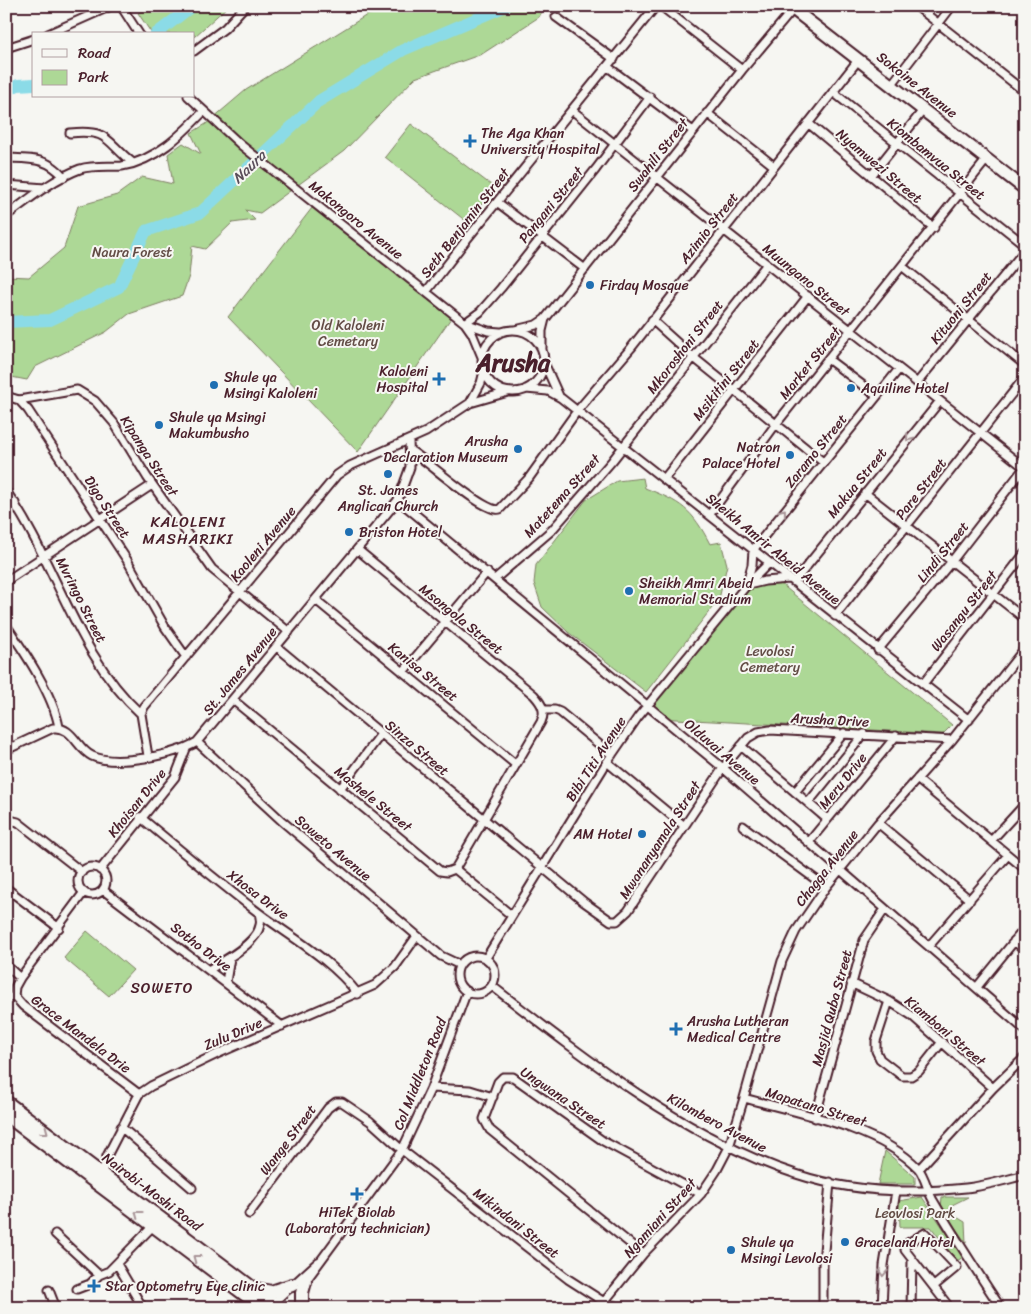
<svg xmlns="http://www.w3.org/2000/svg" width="1031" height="1314" font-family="Sriracha,sans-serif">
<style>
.green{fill:#add896;stroke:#7c7c60}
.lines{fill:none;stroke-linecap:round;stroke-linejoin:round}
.river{stroke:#8bdbe7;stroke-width:12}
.street-casing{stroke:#4a1f2b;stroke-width:11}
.primary-casing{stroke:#4a1f2b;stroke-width:15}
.highway-casing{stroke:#4a1f2b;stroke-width:16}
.street{stroke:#f6f6f2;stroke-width:7}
.primary{stroke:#f6f6f2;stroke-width:11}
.highway{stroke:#f6f6f2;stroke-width:12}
.oneway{stroke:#a99598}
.poi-dot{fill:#1f6fb2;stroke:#f6f6f2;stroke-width:2}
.labels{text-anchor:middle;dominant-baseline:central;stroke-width:4;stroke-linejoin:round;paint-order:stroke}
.street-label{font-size:14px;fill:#4a1f2b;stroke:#f6f6f2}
.poi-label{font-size:14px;fill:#4a1f2b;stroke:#f6f6f2;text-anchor:start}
.park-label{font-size:14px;fill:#634d46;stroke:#f6f6f2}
.water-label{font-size:15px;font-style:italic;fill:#5a4e5a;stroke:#f6f6f2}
.neighbourhood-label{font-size:15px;letter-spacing:1px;fill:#4a1f2b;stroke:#f6f6f2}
.town-label{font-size:24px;font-weight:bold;fill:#4a1f2b;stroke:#f6f6f2}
</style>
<rect width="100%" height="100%" fill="#f6f6f2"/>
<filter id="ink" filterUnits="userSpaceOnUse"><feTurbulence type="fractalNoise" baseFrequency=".02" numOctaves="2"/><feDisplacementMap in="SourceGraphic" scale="10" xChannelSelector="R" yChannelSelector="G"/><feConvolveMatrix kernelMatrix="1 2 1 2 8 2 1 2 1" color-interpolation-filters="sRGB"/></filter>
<g filter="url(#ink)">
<path class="green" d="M153,6H228L194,37V34H152L138,13Z
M396,6H545L539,17L482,54L415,78L344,151L260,213L245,210L255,220L232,223L205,249L192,246L189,276L182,296L129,314L106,332L35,367L27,380L6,376V276L29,277L64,248L78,206L117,195L142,177L173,184L168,154L183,143L201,154L191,133L206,124L246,90L367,15Z
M411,124L495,188L467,222L385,157Z
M312,208L451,318L358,452L228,317Z
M643,478L645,488C681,502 692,509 710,544L721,542L727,565L719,599L646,692L568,632L542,607L534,583L536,565L586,500L617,481Z
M780,583L952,725L943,734L658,718L648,711L745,586Z
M87,931L133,970L109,996L64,958Z
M885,1151L915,1177V1184H878Z
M922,1197L963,1257L957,1261L931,1227H900L899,1201Z
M942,1197H968L952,1205L950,1213L965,1222L966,1243L941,1207Z"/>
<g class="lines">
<path class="river" d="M156,34L192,6
M6,91L18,85L34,84
M6,322L50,320L119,287L146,231L200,213L319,101L403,50L506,6"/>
<defs>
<path id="street" d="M121,6L139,34
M661,6L742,70
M916,6L1025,92
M556,17L614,59
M48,34L111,6
M6,48L34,39
M194,51L225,28L245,6
M608,67L693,131
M892,84L952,6
M833,92L1025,245
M188,96L241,145L465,323L472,333L482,357
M573,111L1025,468
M707,113L774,166
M808,123L934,228
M70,133C110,129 105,141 133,163
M6,158C31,159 47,157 64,177
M871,176L924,109
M6,185L45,188
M497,202L585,269
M6,216C29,199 53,179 80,169C93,165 109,167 122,166C155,161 181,135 203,112
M903,267L1025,365
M426,292L467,239L656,6
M652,320L693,357L823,462
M465,323L480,312L501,288L596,169L650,97
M465,323L488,331L500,332
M515,330L536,325L545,319L742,70L795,7
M482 361a31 31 0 1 1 62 0a31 31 0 1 1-62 0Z
M542,348V331L545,319
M829,360L877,396
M545,365L559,396
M917,383L1025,250
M526,389L548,391L561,398L969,720
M6,396L19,400L77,390L95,401L114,423L147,477L212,569L289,632
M19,400L28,410L127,560L165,627L186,657
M470,403L481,383L484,371
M411,451C428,461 486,515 500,509L529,478L577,411L631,348L859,59
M664,479L808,296
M6,491C56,562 76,655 141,714
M865,493L1025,619
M398,500L723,768L1025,1030
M6,507L15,503
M710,514L776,424L987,159
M495,579L552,530L612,461L767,264
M6,581L152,485
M794,582L940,401
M747,583L752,565L753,550L899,369
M748,585L765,581L789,579
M316,600L515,764
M835,616L1025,377
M6,625C25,653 53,694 59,727
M277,647L584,902L611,921H617L628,911L723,768L748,738L758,732L770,730L952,740
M878,650L952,561L1024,468
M403,672L487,572
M923,684L1025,553
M233,700L440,871L447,872L455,869L541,722C546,711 542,704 534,695L358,550
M544,710H555L560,712L612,755
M197,742L282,821L441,956L460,965
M741,746L827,819
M6,750L53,728C73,726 76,748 92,756C115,767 175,755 197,742L398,500L410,467L409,441
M148,756L141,714L144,707L337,475L350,466L426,432L470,403L508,392
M607,762L683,825
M917,779L1025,869
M340,789L381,734
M795,792L844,733
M808,803L864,734
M140,817C179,849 218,882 259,913C294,939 331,959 358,994
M6,819L18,822L82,872
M878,823L970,900
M743,826L826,887
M991,841L1025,804
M809,842L896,736
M78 881a14 14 0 1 1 28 0a14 14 0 1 1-28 0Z
M455,869L511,915
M100,870L175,777L186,749
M6,888L59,928
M103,890L282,1026
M84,892L20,978L15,987L14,996L23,1006L139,1094
M1014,941L1025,950
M929,946L1008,855
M457 975a19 19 0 1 1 38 0a19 19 0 1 1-38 0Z
M486,958L607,762L638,717L746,586L769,563
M6,965L20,978
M210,969C224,961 257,943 260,925C261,922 260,917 259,913
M226,982L230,958
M851,983L889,1001L911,1015L993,1088
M492,986C582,1056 687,1139 796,1174C850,1192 910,1194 966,1188C985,1186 1005,1180 1025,1175
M977,987L1025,928
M6,999L14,996
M889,1001L876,1041V1051L880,1059L902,1076H911L919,1071L942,1042
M431,1088L470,1090L493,1097
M744,1098C798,1113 878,1127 918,1168C925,1176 928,1193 934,1202C955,1238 978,1273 1001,1308
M815,1118L864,940L885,909
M121,1127L192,1188
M919,1169L993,1088L1025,1057
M102,1173L107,1156L139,1094L151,1086L217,1054L375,985L395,967L417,936
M249,1214L328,1108L336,1102H342L370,1121L402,1150L568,1279L604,1302L620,1308
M55,1234L99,1275L109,1271L153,1226
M643,1254L490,1130L484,1119L498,1082L503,1077H513L603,1141L701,1194
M117,1264L143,1308
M305,1282L402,1150L431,1088L467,991
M934,1286L957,1267L925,1233L906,1244L905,1250L950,1308
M77,1289L90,1284L99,1275
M49,1290L56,1308
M604,1302L643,1254L701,1194L717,1170L729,1147L744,1098L782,961L796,931L826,887L878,823L952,740L1025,648
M273,1303L318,1262
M823,1308V1263L830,1182
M882,1308L884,1265L896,1191
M911,1308L912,1261"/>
<path id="primary" d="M789,6L1025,189"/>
<path id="highway" d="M6,1102L279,1308
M6,1115L263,1308
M256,1289L271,1292L292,1285
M302,1308V1293L305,1282"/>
</defs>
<use href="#street" class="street-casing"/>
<use href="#primary" class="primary-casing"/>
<use href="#highway" class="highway-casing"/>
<use href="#street" class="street"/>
<use href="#primary" class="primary"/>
<use href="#highway" class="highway"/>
</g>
<defs><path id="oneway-chevron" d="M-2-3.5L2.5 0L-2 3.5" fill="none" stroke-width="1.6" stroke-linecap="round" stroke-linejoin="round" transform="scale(1.25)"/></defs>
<g class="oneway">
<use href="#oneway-chevron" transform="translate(909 438) rotate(129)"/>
<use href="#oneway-chevron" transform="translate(783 512) rotate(-52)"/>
<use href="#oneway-chevron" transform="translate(45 1131) rotate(37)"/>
<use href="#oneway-chevron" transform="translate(138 1214) rotate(-143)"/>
<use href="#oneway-chevron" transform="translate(196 1258) rotate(-143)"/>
<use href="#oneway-chevron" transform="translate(883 1273) rotate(93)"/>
</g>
</g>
<g class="poi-dot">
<path d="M467.5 133.5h5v5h5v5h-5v5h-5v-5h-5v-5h5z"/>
<circle cx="590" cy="285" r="5"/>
<path d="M436.5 371.5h5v5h5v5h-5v5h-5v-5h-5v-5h5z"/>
<circle cx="214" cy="385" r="5"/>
<circle cx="851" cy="388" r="5"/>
<circle cx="159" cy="425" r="5"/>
<circle cx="518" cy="449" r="5"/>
<circle cx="790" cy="455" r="5"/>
<circle cx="388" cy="474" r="5"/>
<circle cx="349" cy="532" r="5"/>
<circle cx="629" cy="591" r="5"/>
<circle cx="642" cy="834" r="5"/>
<path d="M673.5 1021.5h5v5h5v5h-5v5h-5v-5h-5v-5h5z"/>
<path d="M354.5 1186.5h5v5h5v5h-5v5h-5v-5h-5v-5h5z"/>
<circle cx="845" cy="1242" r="5"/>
<circle cx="731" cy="1250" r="5"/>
<path d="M91.5 1278.5h5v5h5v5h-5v5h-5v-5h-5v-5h5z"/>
</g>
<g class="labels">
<g class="street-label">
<text transform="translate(917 85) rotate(38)">Sokoine Avenue</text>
<text transform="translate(658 155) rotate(-52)">Swahili Street</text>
<text transform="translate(936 159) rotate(39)">Kiombamvua Street</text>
<text transform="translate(879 166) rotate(40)">Nyamwezi Street</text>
<text transform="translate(551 205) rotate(-51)">Pangani Street</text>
<text transform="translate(356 220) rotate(39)">Makongoro Avenue</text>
<text transform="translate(465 223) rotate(-52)">Seth Benjamin Street</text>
<text transform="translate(709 228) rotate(-52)">Azimio Street</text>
<text transform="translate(806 280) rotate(39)">Muungano Street</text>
<text transform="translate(961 308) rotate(-51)">Kituoni Street</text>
<text transform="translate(685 347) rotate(-52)">Mkoroshoni Street</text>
<text transform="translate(810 363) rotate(-51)">Market Street</text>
<text transform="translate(726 380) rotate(-52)">Msikitini Street</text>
<text transform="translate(816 451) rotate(-51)">Zaramo Street</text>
<text transform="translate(149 456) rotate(57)">Kipanga Street</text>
<text transform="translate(857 483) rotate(-51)">Makua Street</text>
<text transform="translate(921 489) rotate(-52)">Pare Street</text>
<text transform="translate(562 496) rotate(-48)">Matetema Street</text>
<text transform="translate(107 507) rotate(57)">Digo Street</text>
<text transform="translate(263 544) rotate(-50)">Kaoleni Avenue</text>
<text transform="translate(773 549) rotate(39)">Sheikh Amrir Abeid Avenue</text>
<text transform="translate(943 552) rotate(-51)">Lindi Street</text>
<text transform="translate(81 600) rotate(63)">Mvringo Street</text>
<text transform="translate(964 611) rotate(-52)">Wasangu Street</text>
<text transform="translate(461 619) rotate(39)">Msongola Street</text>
<text transform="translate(240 671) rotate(-51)">St. James Avenue</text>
<text transform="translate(423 672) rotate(39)">Kanisa Street</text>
<text transform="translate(830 720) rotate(3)">Arusha Drive</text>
<text transform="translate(417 748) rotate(40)">Sinza Street</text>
<text transform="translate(722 752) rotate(40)">Olduvai Avenue</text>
<text transform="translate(596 759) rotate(-57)">Bibi Titi Avenue</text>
<text transform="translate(843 781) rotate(-51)">Meru Drive</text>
<text transform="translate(373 799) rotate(39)">Mashele Street</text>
<text transform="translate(137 803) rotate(-51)">Khoisan Drive</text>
<text transform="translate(660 840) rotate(-57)">Mwananyamala Street</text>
<text transform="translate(333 848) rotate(40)">Soweto Avenue</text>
<text transform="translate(827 868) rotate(-52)">Chagga Avenue</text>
<text transform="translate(258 895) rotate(37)">Xhosa Drive</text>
<text transform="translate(201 947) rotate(37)">Sotho Drive</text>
<text transform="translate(832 1008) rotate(-75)">Masjid Quba Street</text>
<text transform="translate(945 1031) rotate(40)">Kiamboni Street</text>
<text transform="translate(81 1034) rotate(37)">Grace Mandela Drie</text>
<text transform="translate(233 1034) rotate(-23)">Zulu Drive</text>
<text transform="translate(420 1074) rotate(-68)">Col Middleton Road</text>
<text transform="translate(563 1098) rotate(34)">Ungwana Street</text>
<text transform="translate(816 1107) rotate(17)">Mapatano Street</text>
<text transform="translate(717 1123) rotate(28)">Kilombero Avenue</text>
<text transform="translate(288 1140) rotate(-53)">Wange Street</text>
<text transform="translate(152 1192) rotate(37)">Nairobi-Moshi Road</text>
<text transform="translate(660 1218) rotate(-48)">Ngamiani Street</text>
<text transform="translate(516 1223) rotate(38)">Mikindani Street</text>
</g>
<g class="poi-label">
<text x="481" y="133">The Aga Khan<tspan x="481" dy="16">University Hospital</tspan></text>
<text x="600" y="285">Firday Mosque</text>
<text x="428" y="371" text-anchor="end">Kaloleni<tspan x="428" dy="16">Hospital</tspan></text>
<text x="224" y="377">Shule ya<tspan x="224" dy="16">Msingi Kaloleni</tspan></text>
<text x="861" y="388">Aquiline Hotel</text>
<text x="169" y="417">Shule ya Msingi<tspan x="169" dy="16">Makumbusho</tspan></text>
<text x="508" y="441" text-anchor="end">Arusha<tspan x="508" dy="16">Declaration Museum</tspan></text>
<text x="780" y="447" text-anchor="end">Natron<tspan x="780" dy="16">Palace Hotel</tspan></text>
<text x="388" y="490" text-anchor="middle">St. James<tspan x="388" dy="16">Anglican Church</tspan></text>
<text x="359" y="532">Briston Hotel</text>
<text x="639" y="583">Sheikh Amri Abeid<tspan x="639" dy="16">Memorial Stadium</tspan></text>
<text x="632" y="834" text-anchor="end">AM Hotel</text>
<text x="687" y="1021">Arusha Lutheran<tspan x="687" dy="16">Medical Centre</tspan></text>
<text x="357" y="1212" text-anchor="middle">HiTek Biolab<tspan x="357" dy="16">(Laboratory technician)</tspan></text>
<text x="741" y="1242">Shule ya<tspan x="741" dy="16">Msingi Levolosi</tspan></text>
<text x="855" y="1242">Graceland Hotel</text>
<text x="105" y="1286">Star Optometry Eye clinic</text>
</g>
<g class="park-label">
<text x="132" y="252">Naura Forest</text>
<text x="348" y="325">Old Kaloleni<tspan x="348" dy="16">Cemetary</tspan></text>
<text x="770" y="651">Levolosi<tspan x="770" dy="16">Cemetary</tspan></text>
<text x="915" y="1213">Leovlosi Park</text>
</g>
<g class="water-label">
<text transform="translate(249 167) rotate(-44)">Naura</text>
</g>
<g class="neighbourhood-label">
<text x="188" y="522">KALOLENI<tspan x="188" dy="17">MASHARIKI</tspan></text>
<text x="162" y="988">SOWETO</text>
</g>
<g class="town-label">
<text x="513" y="363">Arusha</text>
</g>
</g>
<rect width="1031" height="1314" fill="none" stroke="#f6f6f2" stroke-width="25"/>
<rect x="12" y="12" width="1006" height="1289" fill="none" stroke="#4a1f2b" stroke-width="2" filter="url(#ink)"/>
<rect x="32" y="32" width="162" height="65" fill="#f6f6f2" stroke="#b1a0a2"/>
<rect x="42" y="49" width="25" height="8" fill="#f6f6f2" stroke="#b1a0a2"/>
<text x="78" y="58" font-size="15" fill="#4a1f2b">Road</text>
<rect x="42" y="70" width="25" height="15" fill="#add896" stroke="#b1a0a2"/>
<text x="78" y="82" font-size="15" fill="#4a1f2b">Park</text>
</svg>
